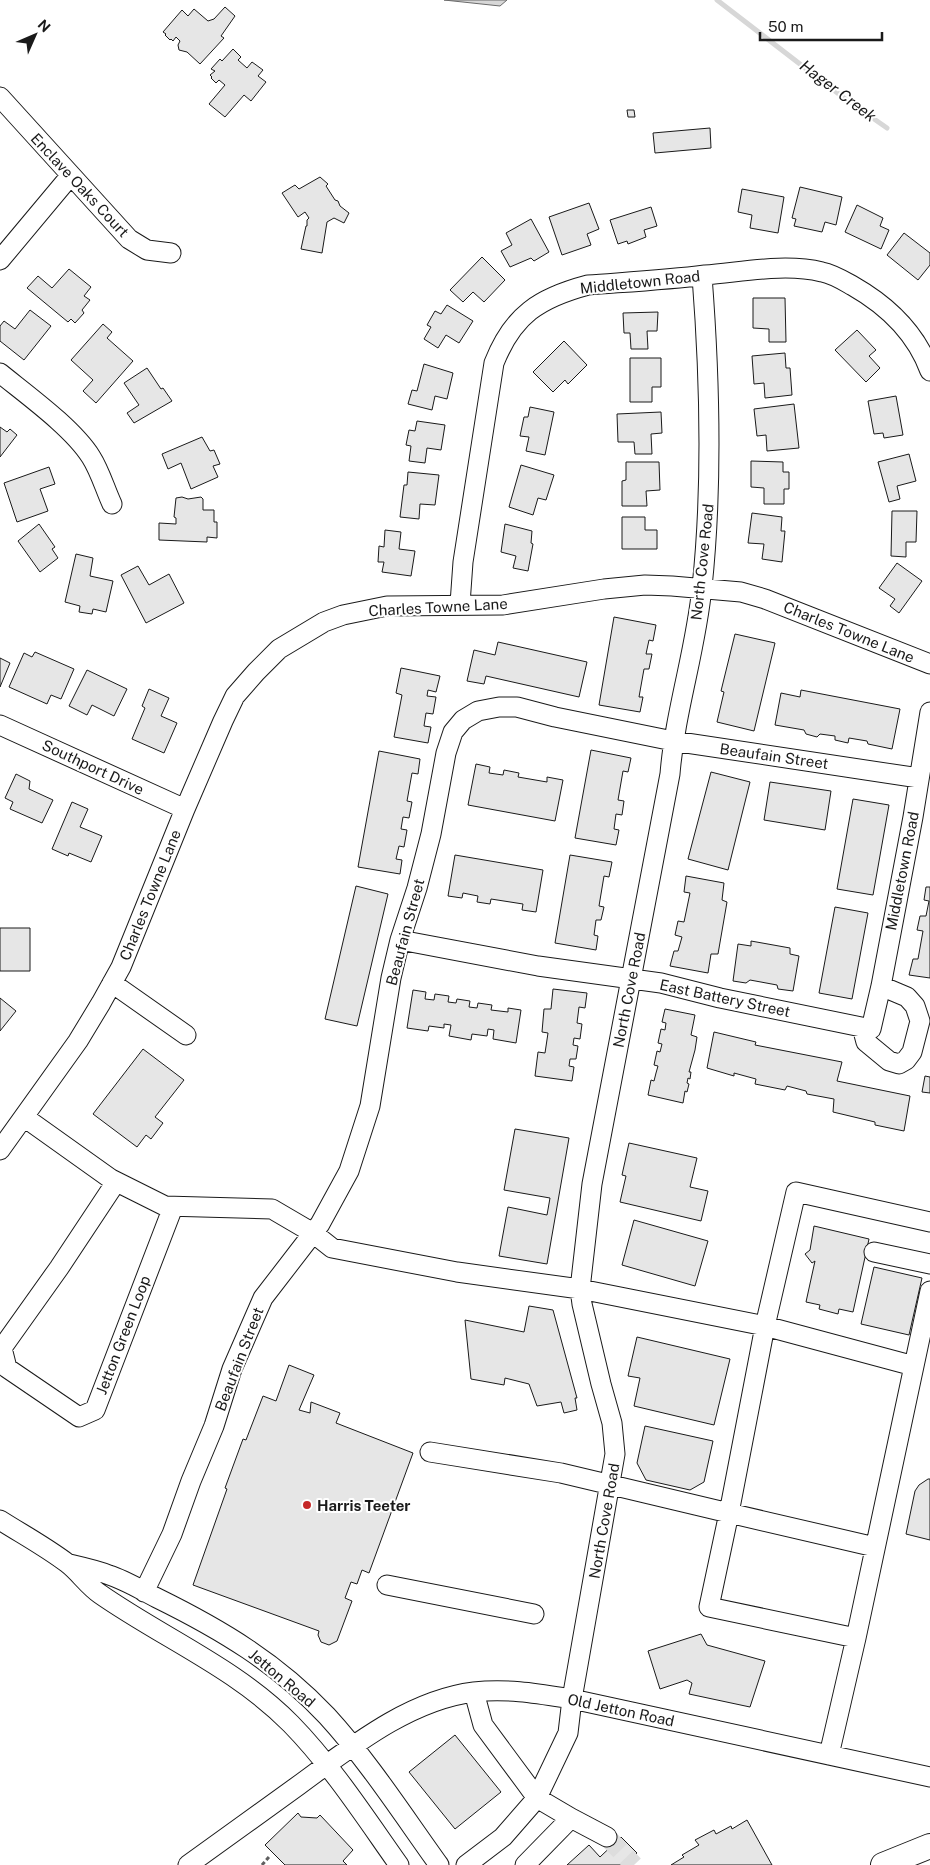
<svg xmlns="http://www.w3.org/2000/svg" width="930" height="1865" font-family="'Public Sans',sans-serif">
<style>
.water{fill:#d7d7d7;stroke:#6a6a6a}
.lines{fill:none;stroke-linecap:round;stroke-linejoin:round}
.stream{stroke:#d7d7d7;stroke-width:5}
.building{fill:#e6e6e6;stroke:#1a1a1a}
.minor-tunnel{stroke:#ddd;stroke-width:19;stroke-dasharray:19 9;stroke-linecap:butt}
.minor-casing{stroke:#1a1a1a;stroke-width:21}
.major-casing{stroke:#1a1a1a;stroke-width:26}
.path{stroke:#5f5f5f;stroke-width:3;stroke-dasharray:4 2.5;stroke-linecap:butt}
.minor{stroke:#fff;stroke-width:19}
.major{stroke:#fff;stroke-width:24}
.poi-dot{fill:#c62828;stroke:#fff;stroke-width:2}
.labels{text-anchor:middle;dominant-baseline:central;stroke-width:4;stroke-linejoin:round;paint-order:stroke}
.street-label{font-size:15px;fill:#1a1a1a;stroke:#fff}
.poi-label{font-size:15px;font-weight:bold;fill:#1a1a1a;stroke:#fff;text-anchor:start}
.water-label{font-size:16px;font-style:italic;fill:#1a1a1a;stroke:#fff}
</style>
<rect width="100%" height="100%" fill="#fff"/>
<path class="water" d="M444,0H507L500,6Z"/>
<g class="lines">
<path class="stream" d="M717,0L844,98L887,128"/>
</g>
<path class="building" d="M225,7L235,16L221,36L224,38L200,64L187,52L179,50L178,45L180,41L176,37L173,41L171,39L170,40L165,35L166,34L163,32L182,10L188,16L194,9L208,21L214,19Z
M233,49L241,57L238,60L247,68L252,62L263,70L258,76L266,82L251,101L244,95L225,117L209,104L225,85L219,80L216,83L211,78L212,77L210,75L215,71L211,69L220,59L222,61Z
M627,110H634L635,117H628Z
M710,128L711,148L655,153L653,133Z
M320,177L328,184L326,186L335,200L338,201L340,206L349,213L344,223L334,218L327,222L322,253L301,249L306,226H307V220L309,218L305,212L298,217L282,193L295,185L299,189Z
M800,187L842,197L836,225L825,222L822,232L794,226L796,219L792,218Z
M742,189L784,197L778,233L750,228L752,215L738,212Z
M589,203L599,229L587,234L591,245L562,255L549,217Z
M857,205L883,218L880,226L889,230L881,249L845,232Z
M651,207L657,226L644,230L646,237L628,244L627,241L618,244L610,220Z
M531,219L549,252L534,261L531,258L510,267L501,251L512,245L506,233Z
M904,233L930,253V265L918,280L887,255Z
M482,257L505,280L484,302L473,292L463,302L450,290Z
M69,269L91,287L84,296L90,300L82,310L84,313L75,323L71,319L68,322L27,288L38,276L52,288Z
M753,298H785L786,342H769V329L753,328Z
M447,305L473,321L459,343L446,335L438,348L424,339L431,327L427,325L435,311L441,314Z
M30,310L51,326L24,360L0,341V326L4,321L15,329Z
M658,312L657,331H647L648,349H631L630,333H624L623,313Z
M103,324L112,332L107,338L133,361L96,403L83,391L93,380L71,360Z
M857,330L876,350L869,356L880,368L866,382L835,350Z
M564,341L587,365L568,384L565,380L553,392L533,372Z
M785,353L786,368H790L792,395L765,398L764,383L754,384L752,356Z
M630,358H661V387H652V402H630Z
M424,364L453,373L447,399L435,396L432,410L408,404L412,390L417,391Z
M147,368L161,389L163,388L172,401L134,423L127,413L139,405L124,383Z
M896,396L903,435L884,438L883,433L874,434L868,401Z
M794,404L799,448L767,451L766,435L757,436L754,409Z
M530,407L554,412L545,455L526,451L529,437L520,436L524,417H528Z
M661,412L662,433L651,434L652,454H635L634,442H618L617,414Z
M417,421L445,425L441,450L427,448L425,463L409,461L411,446L406,445L409,430L415,431Z
M0,427L7,432L10,429L17,435L0,457Z
M202,437L210,451L214,450L220,464L213,466L218,477L191,489L181,463L168,469L162,454Z
M909,454L916,481L897,486L900,499L889,502L878,462Z
M751,461L783,462V472H789V489H784V504H764V488L751,487Z
M626,462H659L660,490L646,491L647,506H622V481L626,480Z
M521,465L554,475L546,500L538,498L533,515L509,507Z
M49,467L55,484L40,489L48,511L17,522L4,483Z
M408,472L439,475L435,505L420,504L419,519L400,517L404,485H407Z
M182,497L188,499L201,497L203,499V510H214V522H217V538L207,537V542L159,540V523L176,524V518L174,517L176,498Z
M892,511H917L916,542H906V557L891,556Z
M752,513L782,517L781,531H785L782,562L762,559L764,544L748,543Z
M622,517H645V530H657V549H622Z
M39,524L55,547L52,549L58,558L40,572L18,541Z
M505,524L532,531L531,543L533,544L528,571L513,568L516,556L501,552Z
M385,530L401,532L399,549L415,551L411,576L382,572L384,562H378L379,546L384,547Z
M76,554L93,558L90,576L113,581L106,612L93,609L92,614L79,612L80,606L65,602Z
M897,563L922,581L899,613L890,606L895,599L879,588Z
M138,566L149,585L169,574L184,603L146,623L121,575Z
M614,617L656,625L653,641L649,640L646,654H652L649,669H644L639,697H643L640,712L599,705Z
M735,634L775,643L754,731L717,722L724,692L721,691Z
M498,642L587,662L579,697L486,676L484,684L467,681L474,650L495,655Z
M35,652L74,669L61,699L51,695L47,704L9,687L24,653L32,657Z
M0,658L10,663L0,687Z
M401,668L440,676L436,692L428,690L427,696L436,697L433,714L426,713L424,726L431,727L428,743L394,737L402,695L396,693Z
M87,670L127,689L114,716L92,705L87,715L69,706Z
M149,689L169,698L161,716L177,723L164,753L132,739L145,708L142,706Z
M801,690L900,709L892,749L868,744L867,741L849,738L848,743L835,740V736L820,734L817,737L806,734L804,730L775,725L781,693L800,697Z
M591,750L631,758L628,772L623,771L618,800L624,801L622,815L616,814L614,829L619,830L616,845L575,838Z
M379,751L420,759L418,774L412,773L407,801L412,802L409,818L403,817L401,829L407,830L404,847L399,846L396,859L402,860L400,874L358,867Z
M476,764L490,767L489,773L503,775L504,770L519,773L518,777L547,782V777L563,780L555,821L468,805Z
M711,772L750,782L728,870L688,859Z
M16,774L30,781L29,789L53,800L42,823L10,809L13,802L5,798Z
M770,782L831,791L825,830L764,820Z
M853,799L889,805L873,895L837,889Z
M72,802L88,809L80,827L102,836L91,862L69,853L68,856L52,849Z
M455,855L543,870L536,912L522,910L523,904L491,899L490,904L477,902L478,896L463,893L462,898L448,896Z
M570,855L612,862L609,877L604,876L599,906L604,907L601,920H596L594,935L598,936L596,950L555,943Z
M686,876L724,883L722,900L727,902L718,954H711L708,973L670,966L674,951H678L682,937L675,935L678,921L684,922L690,893L684,892Z
M356,886L388,894L357,1026L325,1019Z
M926,887H930V978L909,975L913,959H918L923,931L917,930L920,916H926L929,901L924,900Z
M835,907L868,913L852,999L819,993Z
M0,928H30V971H0Z
M751,941L790,948V954L799,956L793,991L778,989L777,985L750,980L746,983L733,981L738,944L751,946Z
M553,989L587,993L585,1008L579,1007L577,1023L582,1024L580,1039L574,1038L573,1045L578,1046L576,1059H570L569,1066L574,1067L572,1081L535,1076L538,1052L545,1053L548,1033L542,1032L544,1009H551Z
M413,990L426,992L425,999L434,1000L435,994L449,996L448,1002L456,1003L457,999L470,1001L469,1007L477,1008L478,1003L492,1005L491,1010L508,1012V1008L521,1010L516,1043L493,1039L494,1030L488,1029L487,1036L472,1034L471,1040L449,1036L451,1025L444,1024V1028L429,1026L428,1031L407,1028Z
M0,998L16,1011L0,1031Z
M665,1009L695,1015L691,1035L697,1037L695,1050L689,1072H691L690,1079L688,1078L687,1083L689,1084L687,1092L685,1091L683,1103L648,1095L651,1080L654,1081L656,1073L658,1066L654,1065L657,1051L660,1052L662,1044L658,1043L661,1029L665,1030L666,1023L662,1022Z
M714,1032L756,1042L755,1045L842,1062L837,1081L910,1096L904,1131L875,1125V1122L833,1112L834,1099L807,1094L806,1091L787,1086L785,1090L755,1084L756,1079L734,1073V1076L707,1068Z
M143,1049L184,1080L155,1117L163,1123L151,1139L146,1135L137,1147L93,1114Z
M925,1076L930,1077V1093L922,1092Z
M515,1129L569,1138L547,1264L499,1256L508,1207L547,1215L550,1198L504,1190Z
M629,1143L697,1158L690,1187L708,1191L701,1221L620,1202L626,1176L622,1175Z
M634,1220L708,1241L695,1286L622,1265Z
M814,1226L869,1239L853,1312L839,1309L838,1314L819,1309L820,1305L806,1302L815,1261L812,1263L805,1254L810,1250Z
M874,1267L922,1278L909,1335L861,1324Z
M529,1306L553,1310L577,1398H575L577,1410L564,1413L561,1402L537,1406L529,1384L505,1378L504,1385L471,1379L465,1320L524,1332Z
M637,1337L730,1359L714,1425L634,1406L640,1378L628,1376Z
M289,1365L314,1375L299,1410L310,1413L311,1402L340,1413L336,1423L413,1453L369,1573L362,1570L357,1584L351,1582L345,1598L352,1601L337,1641L329,1645L321,1642L318,1635L319,1631L193,1585L227,1489L225,1488L243,1439L246,1440L263,1396L276,1401Z
M645,1426L713,1441L704,1482L690,1490L646,1480L637,1463Z
M928,1479H930V1540L906,1534L915,1491L919,1485Z
M701,1634L707,1645L765,1661L750,1707L689,1694L692,1683L687,1680L660,1689L648,1651Z
M455,1735L501,1792L455,1829L409,1772Z
M298,1813L301,1817L317,1818L320,1815L353,1850L343,1861L347,1865H285L265,1845Z
M747,1820L772,1865H671L684,1857L682,1855L699,1845L695,1840L714,1830L716,1834L731,1826L732,1829Z
M621,1837L637,1853L624,1865H567L589,1845L600,1857Z"/>
<g class="lines">
<path class="minor-tunnel" d="M607,1837L634,1865"/>
<defs>
<path id="minor" d="M0,97L129,239L147,250L171,253
M0,260L71,175
M0,373C27,395 73,428 91,457C100,471 105,489 112,504
M460,604L463,562L494,363C513,315 539,298 588,285C627,282 666,280 705,275C743,272 785,263 822,272C833,274 844,281 853,286C888,306 916,333 930,371
M0,725L185,809
M400,940L538,966L661,983L720,998L871,1029L881,986L913,817L930,712
M112,983L186,1035
M862,1027L866,1042L889,1061L899,1064L906,1060L912,1052L920,1021L915,1006L907,997L881,986
M24,1117L111,1179L165,1206L272,1209L313,1233L332,1248L457,1272L580,1289L765,1326L796,1192L930,1222
M0,1150L78,1041L101,1003L121,967L185,809L223,721L235,696L256,672L279,649L324,622L343,615L387,606L503,605L604,589L645,585L672,586L741,592L765,599L930,664
M116,1182L59,1268L2,1348L7,1368L79,1417L95,1410L173,1207
M874,1252L930,1264
M430,1452L561,1473L729,1513L709,1607L856,1638
M0,1520C22,1534 46,1547 67,1563C79,1572 88,1586 100,1594C163,1638 236,1668 291,1724C332,1766 365,1817 399,1865
M875,1547L729,1513L765,1326L914,1366
M69,1564C82,1567 96,1570 109,1575C125,1580 141,1590 157,1598C222,1630 277,1663 327,1716C369,1762 403,1815 439,1865
M387,1585L534,1614
M144,1592L172,1534L191,1481L214,1426L232,1369L263,1298L320,1224L349,1171L370,1106L391,978L400,940L417,888L431,834L446,753L453,732L463,720L478,711L499,707H517L555,717L673,741L919,778
M474,1692L483,1725L537,1798L568,1733L572,1699L615,1454L612,1423L601,1384L582,1304L580,1289L592,1184L670,774C675,711 696,650 702,587C713,484 710,379 702,276
M829,1755L856,1638L930,1291
M571,1818L607,1837
M188,1865C225,1838 262,1812 299,1785C351,1747 409,1700 474,1692C508,1688 540,1694 572,1699L930,1777
M466,1865L503,1837L537,1798L571,1818L525,1865"/>
<path id="major" d="M883,1865L930,1846"/>
</defs>
<use href="#minor" class="minor-casing"/>
<use href="#major" class="major-casing"/>
<path class="path" d="M262,1865L269,1857"/>
<use href="#minor" class="minor"/>
<use href="#major" class="major"/>
</g>
<circle class="poi-dot" cx="307" cy="1505" r="5"/>
<g class="labels">
<g class="street-label">
<text transform="translate(80 185) rotate(47)">Enclave Oaks Court</text>
<text transform="translate(640 282) rotate(-6)">Middletown Road</text>
<text transform="translate(702 562) rotate(-84)">North Cove Road</text>
<text transform="translate(438 607) rotate(-3)">Charles Towne Lane</text>
<text transform="translate(849 632) rotate(22)">Charles Towne Lane</text>
<text transform="translate(774 756) rotate(8)">Beaufain Street</text>
<text transform="translate(93 767) rotate(25)">Southport Drive</text>
<text transform="translate(902 871) rotate(-79)">Middletown Road</text>
<text transform="translate(150 895) rotate(-68)">Charles Towne Lane</text>
<text transform="translate(405 932) rotate(-75)">Beaufain Street</text>
<text transform="translate(629 990) rotate(-79)">North Cove Road</text>
<text transform="translate(725 998) rotate(12)">East Battery Street</text>
<text transform="translate(123 1335) rotate(-69)">Jetton Green Loop</text>
<text transform="translate(239 1359) rotate(-69)">Beaufain Street</text>
<text transform="translate(604 1521) rotate(-80)">North Cove Road</text>
<text transform="translate(282 1678) rotate(40)">Jetton Road</text>
<text transform="translate(621 1710) rotate(12)">Old Jetton Road</text>
</g>
<g class="poi-label">
<text x="317" y="1505">Harris Teeter</text>
</g>
<g class="water-label">
<text transform="translate(838 91) rotate(37)">Hager Creek</text>
</g>
</g>
<g transform="translate(35 35) rotate(45)" stroke="#ffffff" stroke-width="4" paint-order="stroke">
<path d="M0-4L9 19L0 12L-9 19Z" fill="#1a1a1a"/>
<text y="-8" font-size="14" font-weight="bold" text-anchor="middle" fill="#1a1a1a">N</text>
</g>
<path d="M760 32v8h122v-8" fill="none" stroke="#1a1a1a" stroke-width="2.5"/>
<text x="768" y="32" font-size="15" fill="#1a1a1a" stroke="#ffffff" stroke-width="4" paint-order="stroke">50 m</text>
</svg>
